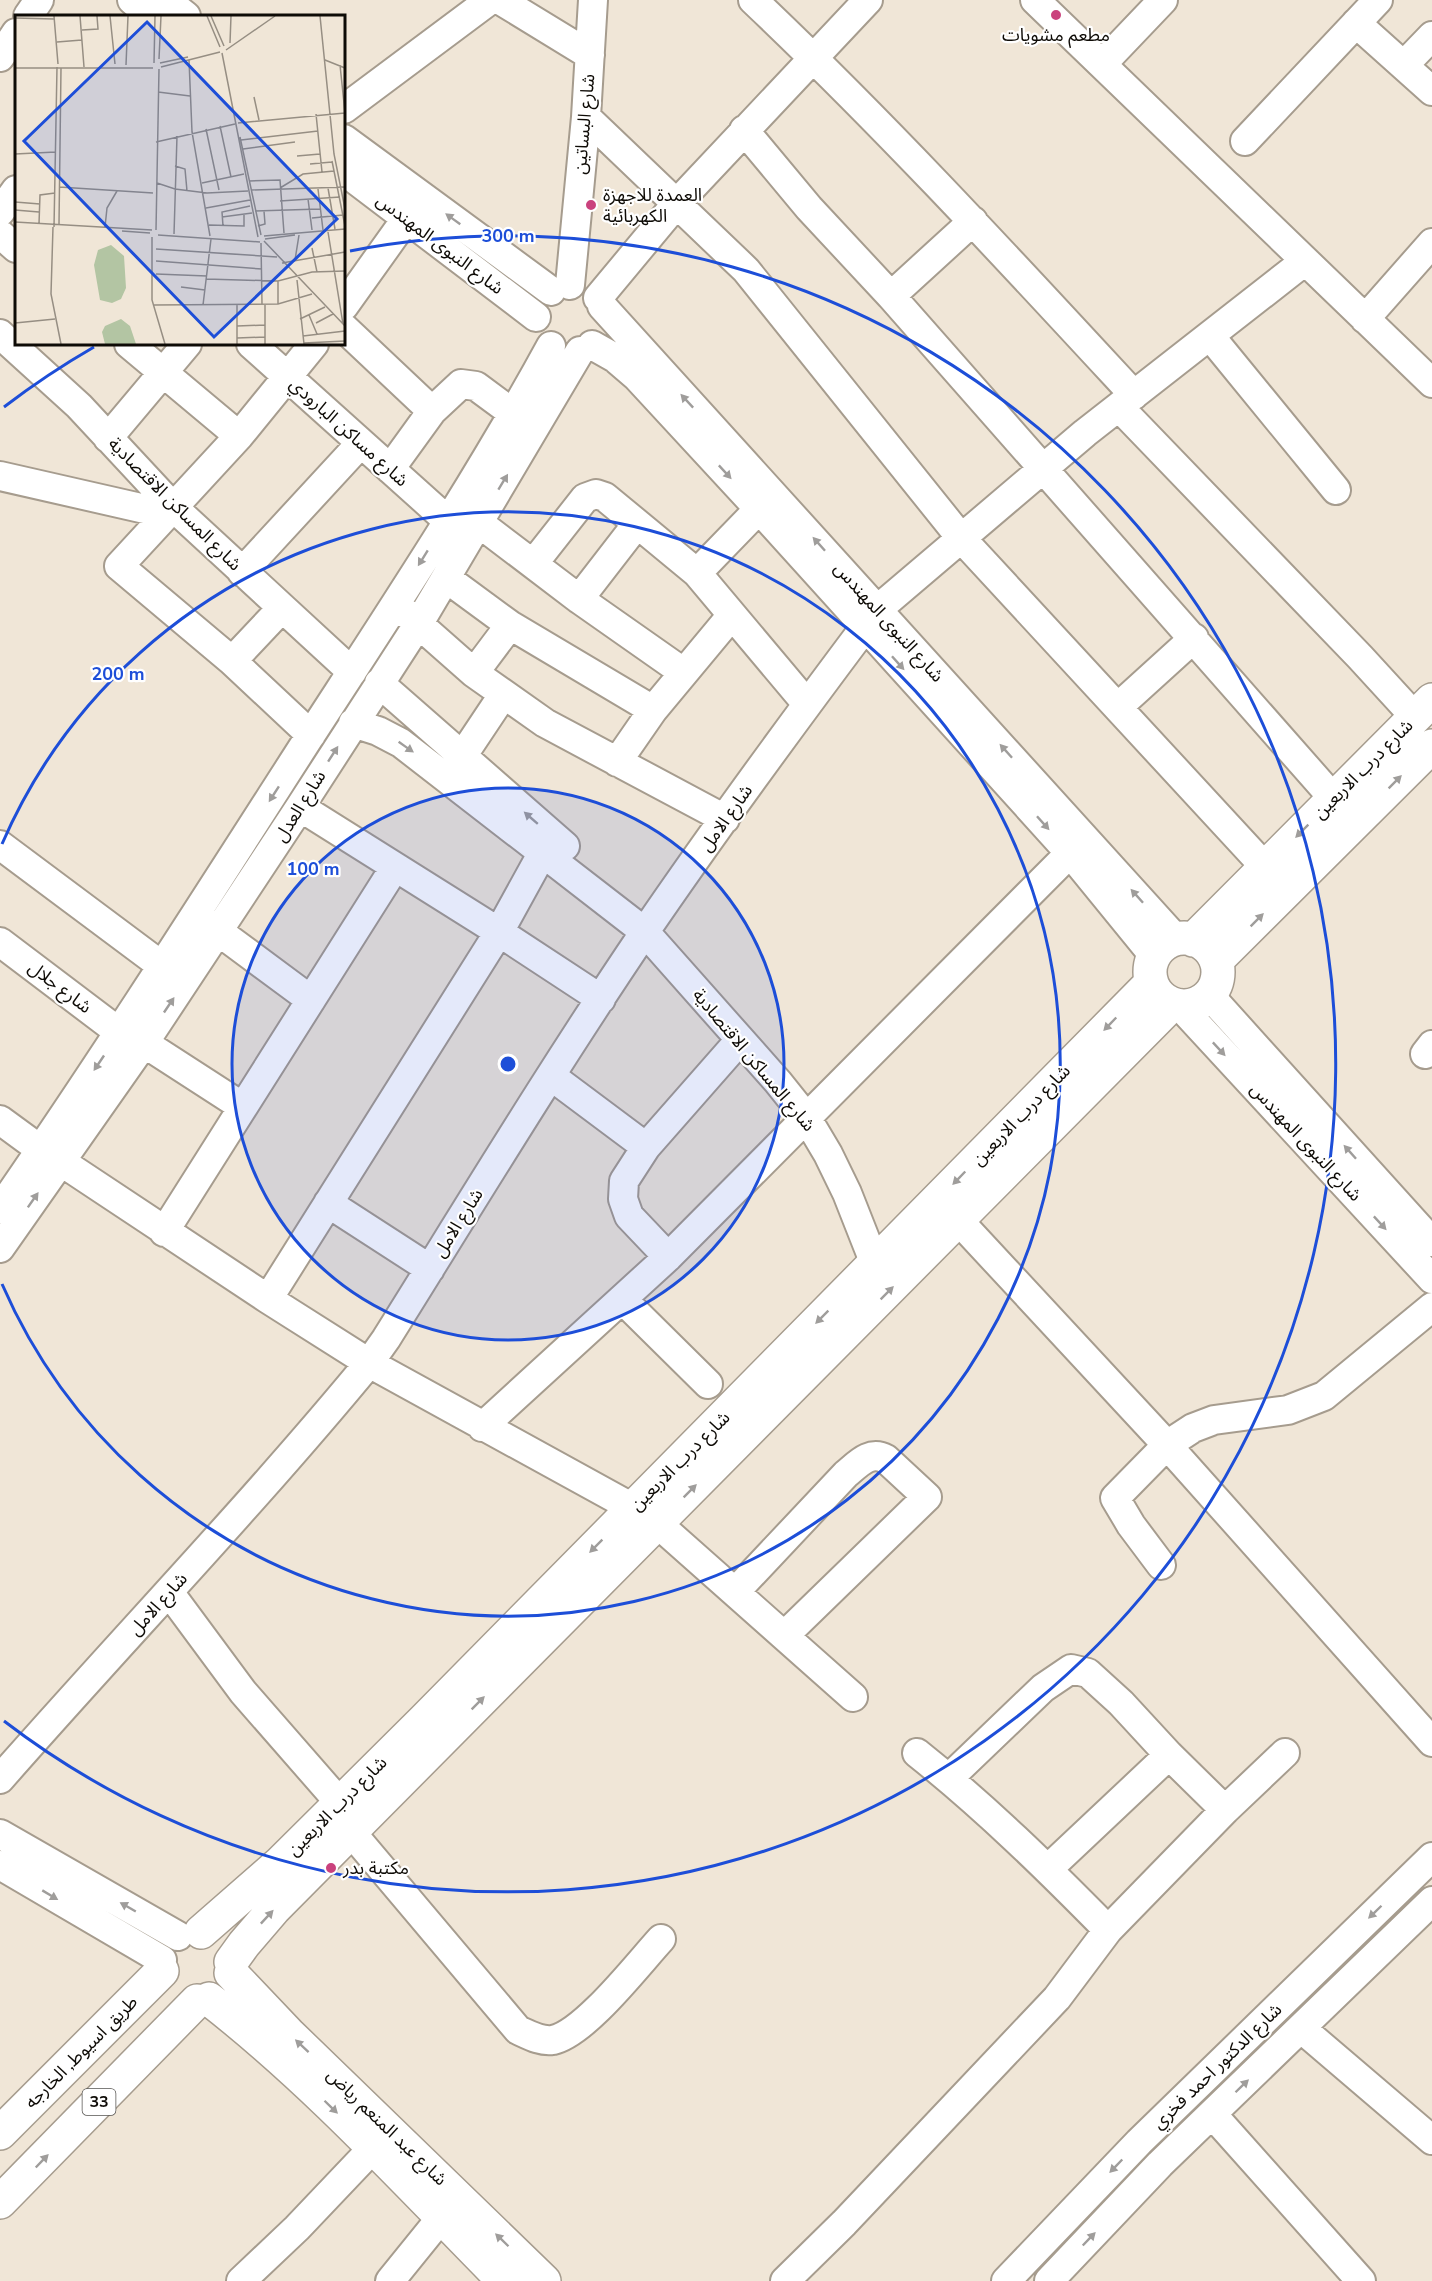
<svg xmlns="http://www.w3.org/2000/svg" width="1432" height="2281" font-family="'Nunito Sans','Noto Sans Arabic',sans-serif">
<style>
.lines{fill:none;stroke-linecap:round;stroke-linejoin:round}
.minor-casing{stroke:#a69c8e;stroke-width:32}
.highway-casing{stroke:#a69c8e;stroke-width:36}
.minor{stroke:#fff;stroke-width:28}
.highway{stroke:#fff;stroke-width:33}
.oneway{fill:#9f9d9b}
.ring{fill:none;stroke:#1d4ed8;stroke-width:3}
.poi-dot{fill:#ca427d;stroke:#fff;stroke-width:2}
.labels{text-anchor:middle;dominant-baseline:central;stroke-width:4.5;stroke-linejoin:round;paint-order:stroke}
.shield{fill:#fff;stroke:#565451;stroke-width:1.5}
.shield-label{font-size:16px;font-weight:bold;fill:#0e0b06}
.poi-label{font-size:18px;fill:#0e0b06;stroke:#fff;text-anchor:start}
.street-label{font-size:18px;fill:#0e0b06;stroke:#fff}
.inset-road{fill:none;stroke:#968e83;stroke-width:1.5}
.view{fill:#1d4ed8;fill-opacity:0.15;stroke:#1d4ed8;stroke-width:3}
.inset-edge{fill:none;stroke:#0e0b06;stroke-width:3}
.centre{fill:#1d4ed8;stroke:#fff;stroke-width:3}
.ring-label{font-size:18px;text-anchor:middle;font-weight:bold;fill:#1d4ed8;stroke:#fff;stroke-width:4.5;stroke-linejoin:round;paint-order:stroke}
</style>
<rect width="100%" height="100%" fill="#f0e6d7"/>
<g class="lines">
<defs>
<path id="minor" d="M132,0L151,16
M166,0L186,16
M500,0L590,55
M753,0C886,126 1010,261 1134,395
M1035,0L1432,383
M28,16L39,0
M1356,23L1432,91
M0,57L16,33
M1102,64L1163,0
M1404,65L1432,36
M344,109L490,0
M586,117L746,270L961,538L1265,867
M744,130L809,208L891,296L1334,799
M344,139L551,291
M1245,141L1378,0
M344,171L536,317
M0,212L16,190
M0,234L16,248
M570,285L586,117L593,0
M891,296L973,221
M598,298L677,203L868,0
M344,306L406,219
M602,306L1176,939
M1365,319L1432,243
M344,328L432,411
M0,334L79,406L173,507L352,672
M1210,336L1336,490
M129,344L239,436
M251,344L447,520
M592,345L615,358L636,376L759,509L1070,853L1154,956
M1119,407L1360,657L1415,717
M108,438L187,344
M390,469L432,411L461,384L476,386L514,414
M0,476L167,514
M479,523L579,599L683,672
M533,564L585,498L596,494L605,497L697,573L807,704
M242,572L361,443
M697,573L759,509
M446,578L510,625L653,710L732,615
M579,599L637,524
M878,609L1085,433L1305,261
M406,613L474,673L545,723L725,819
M232,661L282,608
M474,673L510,625
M379,683L565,846
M1118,707L1194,638
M353,723L378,731L401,743L645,932L778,1082L806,1117L828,1154L847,1193L875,1264
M311,735L232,661L119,566L239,436L314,344
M461,758L503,695
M617,762L653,710
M300,807L499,932L601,999
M0,845L162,966
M203,920L311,1000
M0,942L119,1032
M1209,995L1432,1242
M1180,1006L1432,1279
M144,1043L243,1107
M1425,1054L1432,1045
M551,1076L646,1147
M0,1120L41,1150
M60,1161L268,1299L369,1363L633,1508L658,1524L853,1697
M328,1203L430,1269
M0,1209C107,1054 208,895 310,736C393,608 478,480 551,346
M959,1221L1167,1445L1432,1742
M164,1232L395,867
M0,1248L144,1043L300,807L419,623L580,351
M668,1257L629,1216L623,1199L624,1181L646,1147L740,1040
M268,1299L499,932L543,852
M622,1299L708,1384
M482,1427L668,1257L1070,853
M1161,1565L1131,1525L1115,1498L1167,1445L1193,1428L1214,1420L1288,1410L1324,1396L1432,1307
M169,1592L243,1692L340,1803
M735,1592L846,1474C858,1464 870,1450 886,1459L927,1497L785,1635
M917,1753C985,1807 1047,1868 1108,1930
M949,1778L1043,1688L1071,1669L1088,1673L1121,1703L1169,1755L1225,1810
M0,1779C122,1640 251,1506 369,1363L386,1339C471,1203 554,1066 644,933C715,829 790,727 865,627
M351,1832L518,2030C529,2035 541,2042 553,2040C585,2033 638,1964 661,1939
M0,1834L178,1936
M0,1865L162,1960
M1048,1869L1169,1755
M1302,2029L1432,2140
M1212,2114L1361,2281
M241,2281L297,2228L373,2148
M390,2281L441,2218
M785,2281L844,2223L1057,1998L1108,1930L1225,1810L1285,1753
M1006,2281L1139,2142L1432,1857
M1049,2281L1160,2164L1432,1901"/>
<path id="highway" d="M1150 972a34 34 0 1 1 68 0a34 34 0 1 1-68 0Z
M1193,940L1432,700
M1216,961L1432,746
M201,1932L280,1863L424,1720L1151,983
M231,1962L244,1944L274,1909L1172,1004
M231,1973L289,2034L544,2281
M209,1999C316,2082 409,2185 504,2281
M0,2133L162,1971
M0,2202L197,2001"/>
</defs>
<use href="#minor" class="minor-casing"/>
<use href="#highway" class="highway-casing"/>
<use href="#minor" class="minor"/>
<use href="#highway" class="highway"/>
</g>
<defs><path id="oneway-solid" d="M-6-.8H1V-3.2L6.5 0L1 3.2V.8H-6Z" transform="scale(1.5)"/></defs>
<g class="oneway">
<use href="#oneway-solid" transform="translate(453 219) rotate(-144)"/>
<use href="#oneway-solid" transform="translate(687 401) rotate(-133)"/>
<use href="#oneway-solid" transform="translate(725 472) rotate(47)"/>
<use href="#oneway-solid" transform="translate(503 482) rotate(-59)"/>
<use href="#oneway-solid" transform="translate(819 544) rotate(-132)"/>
<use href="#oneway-solid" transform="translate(423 558) rotate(122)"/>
<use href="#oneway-solid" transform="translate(898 663) rotate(48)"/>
<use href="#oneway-solid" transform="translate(406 747) rotate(35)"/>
<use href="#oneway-solid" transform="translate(1006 751) rotate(-132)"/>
<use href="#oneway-solid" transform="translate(333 754) rotate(-57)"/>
<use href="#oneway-solid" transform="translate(1395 782) rotate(-45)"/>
<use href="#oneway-solid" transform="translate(274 794) rotate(123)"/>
<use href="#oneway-solid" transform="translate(531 818) rotate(-139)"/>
<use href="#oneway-solid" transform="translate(1043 823) rotate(48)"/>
<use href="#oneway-solid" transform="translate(1302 831) rotate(135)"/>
<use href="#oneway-solid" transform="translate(1137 896) rotate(-132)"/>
<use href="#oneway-solid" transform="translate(1257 920) rotate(-45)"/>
<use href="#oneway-solid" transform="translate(169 1005) rotate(-56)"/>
<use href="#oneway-solid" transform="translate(1110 1024) rotate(134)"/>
<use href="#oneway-solid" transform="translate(1219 1049) rotate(47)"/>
<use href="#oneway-solid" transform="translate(99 1063) rotate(124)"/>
<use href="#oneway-solid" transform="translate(1350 1152) rotate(-132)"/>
<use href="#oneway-solid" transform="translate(959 1178) rotate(134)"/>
<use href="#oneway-solid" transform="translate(33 1200) rotate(-55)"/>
<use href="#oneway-solid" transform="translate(1380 1223) rotate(47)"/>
<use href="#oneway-solid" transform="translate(887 1293) rotate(-45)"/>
<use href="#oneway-solid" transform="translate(822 1317) rotate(135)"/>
<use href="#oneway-solid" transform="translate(690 1491) rotate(-45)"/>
<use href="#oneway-solid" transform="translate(596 1546) rotate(135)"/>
<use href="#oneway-solid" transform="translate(478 1703) rotate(-45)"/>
<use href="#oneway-solid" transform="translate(50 1895) rotate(31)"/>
<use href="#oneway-solid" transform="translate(128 1907) rotate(-150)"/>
<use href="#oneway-solid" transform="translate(1375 1912) rotate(136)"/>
<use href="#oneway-solid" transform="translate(267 1917) rotate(-47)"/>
<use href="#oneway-solid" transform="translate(302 2046) rotate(-137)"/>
<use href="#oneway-solid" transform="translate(1242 2086) rotate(-44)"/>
<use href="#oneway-solid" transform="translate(331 2107) rotate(44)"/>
<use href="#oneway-solid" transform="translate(42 2161) rotate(-46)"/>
<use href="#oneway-solid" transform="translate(1116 2166) rotate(134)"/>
<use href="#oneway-solid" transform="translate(1089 2239) rotate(-46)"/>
<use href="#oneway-solid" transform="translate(502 2240) rotate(-136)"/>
</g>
<circle cx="508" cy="1064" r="276" fill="#1d4ed8" fill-opacity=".12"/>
<g class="ring">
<circle cx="508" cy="1064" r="276"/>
<path d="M2 844A552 552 0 1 1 2 1284"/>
<path d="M4 407A828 828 0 0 1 94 347M350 251A828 828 0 1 1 4 1721"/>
</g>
<g class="poi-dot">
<circle cx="1056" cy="15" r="6"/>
<circle cx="591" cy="205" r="6"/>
<circle cx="331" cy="1868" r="6"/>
</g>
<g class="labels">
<rect class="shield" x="82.5" y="2089" width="33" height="26" rx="4.5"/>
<g class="shield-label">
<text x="99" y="2102">33</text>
</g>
<g class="poi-label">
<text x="1056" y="35" text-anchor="middle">مطعم مشويات</text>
<text x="603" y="195">العمدة للاجهزة<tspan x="603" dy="21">الكهربائية</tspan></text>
<text x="343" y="1868">مكتبة بدر</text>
</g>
<g class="street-label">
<text transform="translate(584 124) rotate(-85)">شارع البساتين</text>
<text transform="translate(440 244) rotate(37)">شارع النبوى المهندس</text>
<text transform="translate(349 432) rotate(42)">شارع مساكن البارودي</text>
<text transform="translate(175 504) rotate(45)">شارع المساكن الاقتصادية</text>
<text transform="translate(889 622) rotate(48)">شارع النبوى المهندس</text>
<text transform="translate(1363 769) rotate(-45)">شارع درب الاربعين</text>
<text transform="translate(300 806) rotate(-58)">شارع العدل</text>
<text transform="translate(726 818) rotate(-55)">شارع الامل</text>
<text transform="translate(60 987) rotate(37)">شارع جلال</text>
<text transform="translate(754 1060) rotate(50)">شارع المساكن الاقتصادية</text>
<text transform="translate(1021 1115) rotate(-46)">شارع درب الاربعين</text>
<text transform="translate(1306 1142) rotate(47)">شارع النبوى المهندس</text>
<text transform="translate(458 1223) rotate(-58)">شارع الامل</text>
<text transform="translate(680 1461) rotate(-45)">شارع درب الاربعين</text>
<text transform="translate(158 1604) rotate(-48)">شارع الامل</text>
<text transform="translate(337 1806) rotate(-45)">شارع درب الاربعين</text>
<text transform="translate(81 2052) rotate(-45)">طريق اسيوط, الخارجه</text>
<text transform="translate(1217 2066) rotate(-44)">شارع الدكتور احمد فخري</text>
<text transform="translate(387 2127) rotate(44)">شارع عبد المنعم رياض</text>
</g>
</g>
<g transform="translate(15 15)">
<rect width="330" height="330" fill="#f0e6d7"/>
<path d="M96,230L109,241L111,273L106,284L97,288L85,285L79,250L83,235ZM106,304L115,311L121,329H90L87,317L90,311Z" fill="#b3c5a3"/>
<path class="inset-road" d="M39,1L43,49M65,1L69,52M95,1L100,49M192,1L205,32M196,1L209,31M305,1L319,139L330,194M0,3L39,4M67,15L83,14L82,1M42,27L67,25M215,28L216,1M211,35L260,1M207,38L243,222M144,44L146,1M174,45L177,117L195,221M310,45L330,53M139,48L140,1M145,48L173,42M111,50L113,1M325,50L330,98M146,52L205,37M0,53H138M143,77L175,81M239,82L244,105M301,99L307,157M223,108L330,98M205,111L216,162M191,114L204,175M225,122L246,220M226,125L303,116M141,127L220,109M228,134L280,127M0,139L41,137M282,141L305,139M317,146L330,211M295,149L317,147M160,151L170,154L172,176M234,166L265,165L269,218M142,168L160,174L192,178L233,176M187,168L229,159M44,172L138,178M265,173L288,159L319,156M313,173L320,214M303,174L308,215M236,175L330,172M293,184L297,215M265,186L325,182M0,187L25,189M191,193L235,185M0,195L24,197M240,196L305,194M207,202L237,198M297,203L328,200M0,207L137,215M24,209L25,180L40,178M44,209L46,53M194,210L229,211V199M208,211L207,197L235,191M243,211L250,209L249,196M38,212L36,279L46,329M39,212L42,52M90,212L92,193L102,176M141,215L144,54M107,216L135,218M313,217L328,309M159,219L162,121M143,220L245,227M249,221L330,214M137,222V285L150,329M250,224L280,220M249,226L330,311M246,228L247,289M297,233L302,257M141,234L262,242M280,245L284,220M141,246L247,254M267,248L330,237M141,259L192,261M191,264L263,266L297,257L330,256M282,265L289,329M166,272L190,275M263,289V266M139,290L263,289L297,279M188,290L196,224M222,290V329M294,300L302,319M285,304L310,292M0,308L40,304M301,308L318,299M222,311L250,310M288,321L330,316M222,323L250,322M289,328L330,326M250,329V289"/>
<path class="view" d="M132,7L322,204L199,322L9,126Z"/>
<rect width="330" height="330" class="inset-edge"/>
</g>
<circle cx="508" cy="1064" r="9" class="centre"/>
<g class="ring-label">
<text x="508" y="242">300 m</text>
<text x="118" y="680">200 m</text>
<text x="313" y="875">100 m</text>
</g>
</svg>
